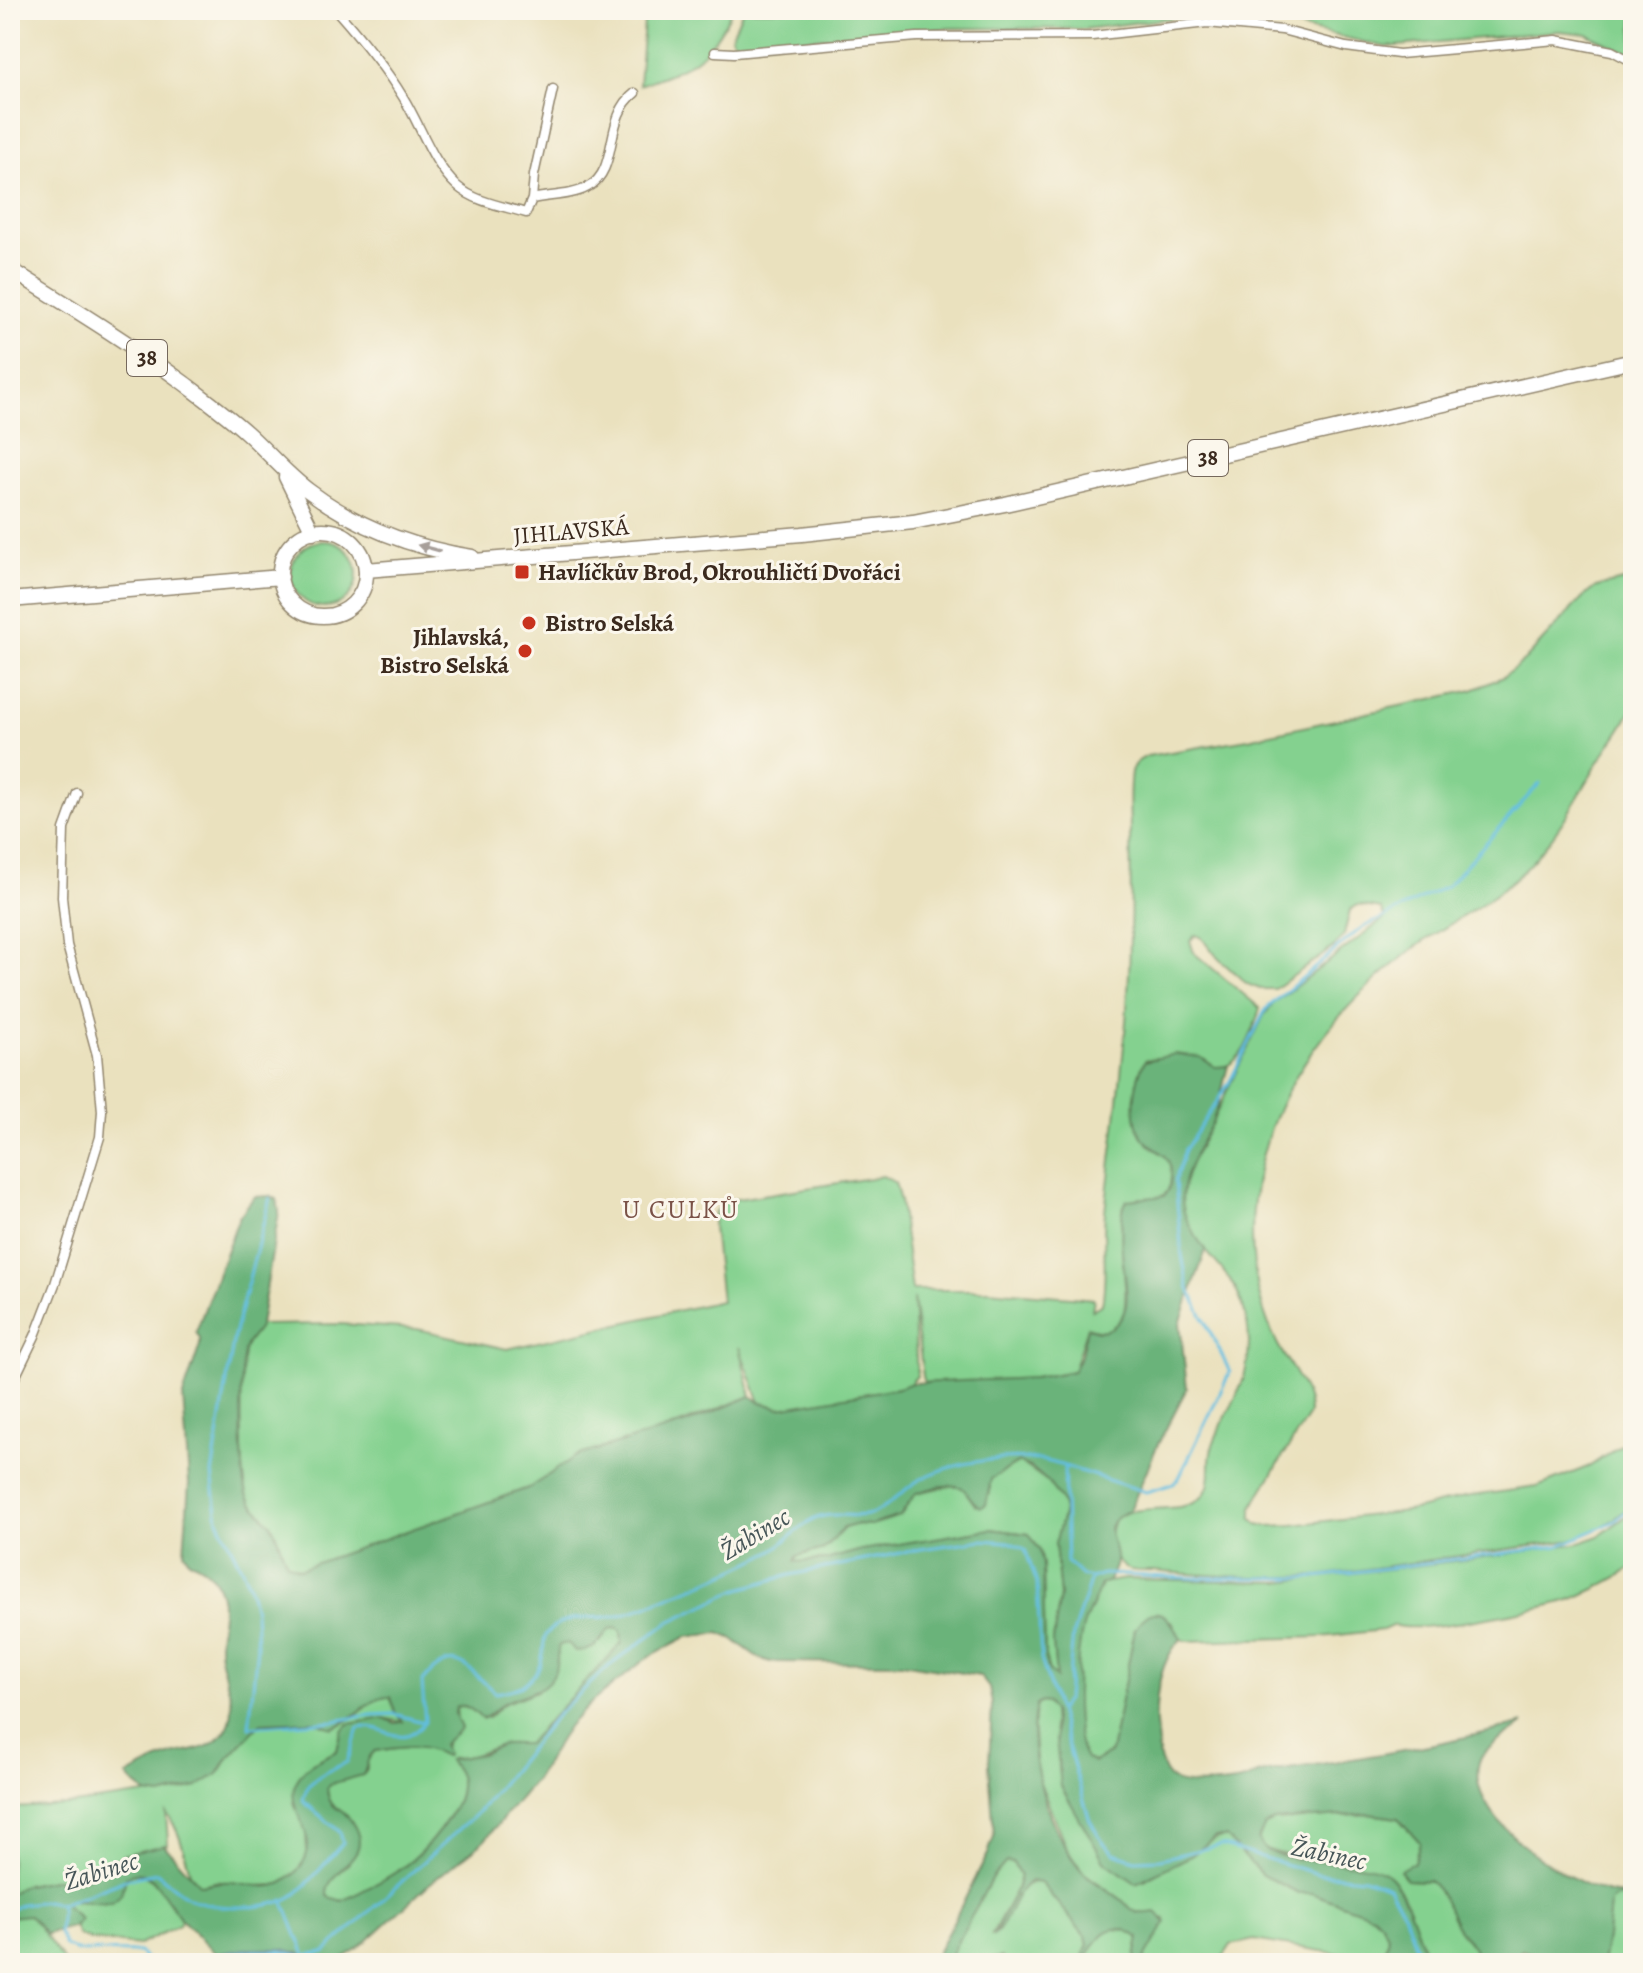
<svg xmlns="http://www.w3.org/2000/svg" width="1643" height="1973" font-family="Alegreya,serif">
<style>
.green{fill:#84d18f;stroke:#607e56;stroke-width:2}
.forest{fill:#6bb37a;stroke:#536e4c;stroke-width:2;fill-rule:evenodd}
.water{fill:#62bee0;stroke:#4e747f;stroke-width:2}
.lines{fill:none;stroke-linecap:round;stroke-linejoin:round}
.stream{stroke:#62bee0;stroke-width:3}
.minor-casing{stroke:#92866e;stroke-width:11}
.primary-casing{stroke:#92866e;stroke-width:17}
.minor{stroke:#fff;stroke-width:8}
.primary{stroke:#fff;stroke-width:14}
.oneway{fill:#a79f9a}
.poi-dot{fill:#c8321e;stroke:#fbf7ec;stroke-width:3}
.labels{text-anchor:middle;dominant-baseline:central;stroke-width:6;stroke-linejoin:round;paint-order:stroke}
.shield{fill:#fbf7ec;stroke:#75685c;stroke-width:2}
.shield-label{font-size:22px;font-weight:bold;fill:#3b2a1e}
.street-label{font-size:24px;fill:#3b2a1e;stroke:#fbf7ec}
.poi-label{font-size:24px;font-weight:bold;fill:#3b2a1e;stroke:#fbf7ec;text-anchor:start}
.neighbourhood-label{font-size:26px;letter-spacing:2px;fill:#7a5247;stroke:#fbf7ec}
.water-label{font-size:26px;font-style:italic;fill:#475658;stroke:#fbf7ec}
</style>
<rect width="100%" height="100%" fill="#fbf7ec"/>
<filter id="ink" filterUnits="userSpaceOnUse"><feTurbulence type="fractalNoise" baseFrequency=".0125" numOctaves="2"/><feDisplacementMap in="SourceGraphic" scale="16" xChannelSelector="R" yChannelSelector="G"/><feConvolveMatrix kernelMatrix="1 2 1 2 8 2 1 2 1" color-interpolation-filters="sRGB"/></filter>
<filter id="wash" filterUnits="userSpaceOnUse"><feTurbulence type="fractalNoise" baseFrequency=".006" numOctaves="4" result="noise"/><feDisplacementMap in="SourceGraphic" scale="32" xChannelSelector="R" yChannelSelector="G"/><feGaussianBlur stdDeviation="1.8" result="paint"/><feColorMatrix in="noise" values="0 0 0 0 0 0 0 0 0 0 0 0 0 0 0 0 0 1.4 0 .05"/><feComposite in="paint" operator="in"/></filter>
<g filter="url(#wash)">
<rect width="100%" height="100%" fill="#eae1be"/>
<path class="green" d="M645,10H732C707,60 691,67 639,85Z
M743,10H1633V55L1587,34L1559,31L1386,47L1276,22L1198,15L1085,29L952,28L736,44L731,37Z
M291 574a33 33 0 1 1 66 0a33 33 0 1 1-66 0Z
M1633,579C1633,609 1633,640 1633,670C1633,681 1636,696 1633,706C1630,718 1606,750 1598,763C1576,801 1554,841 1522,872C1488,906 1441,926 1404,956C1338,1008 1281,1078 1261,1161C1246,1222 1249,1287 1277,1343C1288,1365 1310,1389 1309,1414L1252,1507V1518L1258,1524L1266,1526L1293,1525L1414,1510L1464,1497L1537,1487L1590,1466L1633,1437V1504C1611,1523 1594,1534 1566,1541L1317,1576C1263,1579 1208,1576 1154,1571C1146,1571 1132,1572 1125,1568C1123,1567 1117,1561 1116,1559C1112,1551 1109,1539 1111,1530C1116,1496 1178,1519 1201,1498C1214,1485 1208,1468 1211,1452C1215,1431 1236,1403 1243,1380C1255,1343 1249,1303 1224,1272C1207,1250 1182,1231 1182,1201C1182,1170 1202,1145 1214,1118C1230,1083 1248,1049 1264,1015L1273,1004L1385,918L1381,909L1358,905L1350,910L1344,935L1335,946L1275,989H1260L1247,984L1219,959L1201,937L1195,935L1190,941L1194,953L1260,1008C1254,1028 1242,1071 1215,1067L1200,1057L1156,1058L1145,1060C1135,1079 1130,1122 1144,1139C1157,1156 1172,1150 1171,1178C1171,1184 1170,1190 1165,1194C1155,1202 1144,1196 1134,1199C1130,1200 1127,1204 1124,1206C1121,1220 1121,1236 1122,1251C1123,1277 1140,1347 1087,1327L1073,1371L1034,1378L924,1384L913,1298L917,1376L908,1386L800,1406L779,1408L760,1402L739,1347L751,1396L554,1473L531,1487L300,1569L287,1563C280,1550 279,1536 270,1523C262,1513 252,1507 247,1494C240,1471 240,1377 244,1351C246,1340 256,1335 260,1325L340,1324L417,1329L507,1349L721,1301L713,1227L714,1213L725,1201L883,1176L895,1183L900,1201L912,1290H988L1094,1299L1092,1310L1102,1304C1108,1274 1102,1243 1105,1212C1115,1121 1129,1031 1130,938C1131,904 1131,869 1130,834C1130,814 1128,793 1131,773C1133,763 1138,761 1147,756L1248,739L1473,690L1503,677L1525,660L1583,597L1596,587Z
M1020,1462L1047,1481L1061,1500L1064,1511L1055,1544L1060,1596L1053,1641L1056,1678L1049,1671L1045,1657L1043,1565L1040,1551L1029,1534L991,1529L862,1550L826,1560L795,1562L797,1556L824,1549L844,1528L858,1524L871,1525L900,1516L915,1493L955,1485L963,1488L975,1505L990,1494V1479Z
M1633,1511V1568C1612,1580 1589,1594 1566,1601C1538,1609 1414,1635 1394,1625L1383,1630L1321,1637L1187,1641L1181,1639L1172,1621L1135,1629L1111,1752L1094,1762L1085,1759C1071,1734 1075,1651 1084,1623C1089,1609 1097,1597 1101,1583L1126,1579L1279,1582L1463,1560L1580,1543L1599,1536Z
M616,1628L621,1631L622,1643L527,1744C518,1745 510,1742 501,1745C484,1750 471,1759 452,1758L449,1761C454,1767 460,1773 460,1782C462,1810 424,1852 402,1868C384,1881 362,1891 342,1901L329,1897L327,1891L329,1881L349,1863L347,1816C335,1811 328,1802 327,1788L330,1784L363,1775L367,1769V1761L375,1751L411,1746L443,1749L449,1737L458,1731L456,1707C467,1703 477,1714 488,1718L503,1704L537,1691L558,1645L563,1643L601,1641L609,1629Z
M389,1696L402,1722L384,1718L349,1724L340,1736L337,1751L312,1763L299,1813L306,1832L307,1854L305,1861L297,1871L283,1883L276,1885L253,1886L219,1881L200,1885L191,1877C187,1859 178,1826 166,1813L168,1844L144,1852L123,1855L94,1874L77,1880L58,1879L21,1886L10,1894V1808L67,1805L146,1794L161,1796L221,1771L227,1759L261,1723L304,1721L340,1725L355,1717L373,1701Z
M1041,1702L1047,1703L1053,1712L1054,1731L1145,1880C1160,1869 1177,1864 1192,1855C1204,1847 1210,1837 1226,1837L1262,1875L1299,1893H1311L1373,1915L1382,1924L1388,1938L1383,1958L1378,1959L1357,1954L1334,1953L1254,1940L1231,1945L1219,1963H1142L1165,1919L1132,1911L1121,1899L1084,1873L1066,1847L1037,1775L1033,1717L1036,1705Z
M1368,1814L1398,1818L1420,1842L1414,1862L1401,1871L1407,1880L1429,1881C1447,1898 1445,1904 1456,1925C1465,1940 1476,1945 1479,1963H1429C1418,1938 1409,1899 1392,1878C1379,1862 1289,1862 1261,1847L1258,1840L1264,1825L1273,1821Z
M1006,1862L1013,1863L1020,1875L1017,1888L992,1934L999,1930C1008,1913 1017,1877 1041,1883L1086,1937L1088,1945L1080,1963H1004L1002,1957L975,1963H946L992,1878Z
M133,1873C157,1875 169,1900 181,1919L179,1925L139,1945L91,1940L78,1935L74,1926L80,1919L66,1906L70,1900L112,1903L126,1877Z
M1633,1896V1963H1602L1607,1937L1610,1902L1618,1897Z
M22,1914L29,1915L35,1921L65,1963H10V1917Z
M1111,1929L1127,1930L1139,1938L1134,1963H1085C1091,1948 1096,1937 1111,1929Z"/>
<path class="forest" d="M1175,1054L1200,1057L1215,1067L1228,1066C1223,1084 1220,1103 1213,1120C1210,1128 1205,1135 1201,1142C1178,1187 1172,1209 1206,1250L1180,1323L1187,1388L1157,1446L1130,1510C1094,1526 1118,1539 1116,1561C1116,1567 1111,1575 1109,1581L1101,1584C1097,1597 1089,1610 1084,1624C1075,1651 1071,1735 1086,1759L1094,1762L1111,1752L1135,1629C1155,1599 1169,1615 1181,1639C1160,1660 1155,1695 1156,1724C1158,1740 1157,1771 1173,1780C1186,1788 1230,1784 1245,1780C1251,1778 1255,1774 1262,1773C1350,1760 1438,1746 1524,1723C1514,1731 1486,1747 1481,1757C1456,1812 1565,1882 1609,1893C1616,1895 1625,1895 1633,1895L1613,1899L1610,1903L1607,1937L1602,1963H1546L1543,1958L1522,1950L1514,1957V1963H1479C1476,1945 1465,1940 1456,1925C1445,1904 1447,1898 1429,1881L1407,1880L1400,1870L1414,1862L1420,1842L1398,1818L1368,1814L1274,1821L1265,1825L1258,1840C1271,1872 1371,1853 1391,1877C1408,1896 1418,1939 1429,1963H1373L1357,1954L1378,1959L1383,1958L1388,1937L1382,1924L1373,1915L1311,1893H1299L1262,1875L1226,1837H1215L1191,1856L1136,1883L1104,1861L1061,1786L1053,1712L1047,1703L1042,1702L1036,1705C1025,1753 1049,1837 1084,1873C1094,1883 1108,1889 1119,1898C1136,1911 1132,1916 1156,1912L1166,1922L1142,1963H1134L1139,1938C1111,1915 1095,1939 1085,1963H1080L1088,1945L1086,1937L1041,1883L1030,1881C1011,1895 1010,1922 993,1936L1017,1888L1020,1875L1013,1863L1006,1862L992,1878L946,1963H932L988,1854L994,1836L989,1765L992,1704L989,1688L980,1676L902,1663L770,1662L759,1658L731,1638L719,1633L686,1637L648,1657L593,1701L569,1725L535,1780L484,1841L428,1885L368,1940L346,1957L337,1963H303L305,1955C276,1945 246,1949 216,1954L181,1919L155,1882L144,1874L133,1873L126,1877C120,1914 100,1900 70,1900L66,1906L80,1919L74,1926L46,1934L29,1915L10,1917V1894L21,1886L58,1879L77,1880L94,1874L123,1855L164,1845L200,1885C211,1884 220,1881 231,1882C247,1883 264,1890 280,1884C287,1881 295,1874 299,1868C325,1838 285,1812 295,1785C302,1766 320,1759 337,1751L342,1730L349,1724L384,1718L395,1723L403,1722L395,1712L391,1697C372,1695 353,1721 332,1728L313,1721L261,1723L227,1759L218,1774L197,1787L161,1796L146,1794L127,1776C139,1769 152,1762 166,1757C188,1749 211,1753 226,1730C243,1705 218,1671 219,1645C219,1626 226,1609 219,1590C215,1576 203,1565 189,1561L184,1552L189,1483L183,1396L200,1345V1339L196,1332L239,1217L254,1197L270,1196L277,1199L279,1212L260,1325C256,1335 246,1340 244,1351C240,1377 240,1471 247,1494C252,1507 262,1513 270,1523C279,1536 280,1550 287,1563L300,1569L531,1487L576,1456L687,1423L751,1396L761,1402L779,1408L898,1388L912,1383L1034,1378L1073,1371L1081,1355L1087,1327C1095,1331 1103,1333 1111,1328C1137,1312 1123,1275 1122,1251C1121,1236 1121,1220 1124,1206L1127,1200L1164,1196C1170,1188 1171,1183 1171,1173C1171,1151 1150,1151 1141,1135C1130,1114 1134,1081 1145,1061ZM1019,1462L1032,1468L1047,1481L1061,1500L1064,1511L1055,1544L1060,1596L1053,1641L1056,1678L1049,1671L1045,1657L1043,1565L1040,1551L1029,1534L991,1529L862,1550L826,1560L795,1562L797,1556L824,1549L844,1528L858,1524L871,1525L900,1516L916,1493C927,1490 952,1481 962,1488C970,1494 971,1503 981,1507L986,1505L991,1479ZM616,1628L621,1631L622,1643L527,1744H503L481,1754L448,1760C454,1767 460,1773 460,1781C463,1810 424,1852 402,1868C384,1881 362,1891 342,1901L329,1897L327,1891C335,1862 375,1858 352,1822C343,1807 328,1811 327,1788L330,1784L363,1775C368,1766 366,1758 375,1751C401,1747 421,1743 445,1756L447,1755L443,1744L461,1728L455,1714L456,1707C468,1702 474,1713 482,1719C491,1716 495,1709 502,1704C519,1694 548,1693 555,1671C557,1662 557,1653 559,1645L568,1643L575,1651C599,1651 596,1643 610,1629Z"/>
<path class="water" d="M245,1949H283L305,1955L306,1958L303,1963H199L216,1954Z"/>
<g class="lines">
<path class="stream" d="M270,1198L234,1336L212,1474L218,1520L249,1584L255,1611L257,1646L249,1727L334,1721L370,1715L394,1714L423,1722
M1064,1466L1146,1492L1173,1484L1179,1478L1230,1372L1188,1287L1182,1255L1175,1181L1185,1150L1229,1083L1266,1009L1360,929L1447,886L1540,783
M1091,1578L1103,1574L1191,1578H1308L1559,1546L1615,1521L1633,1505
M283,1900L305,1955
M61,1904L59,1933L65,1946L76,1951L139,1952L150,1963
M10,1910L22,1904L47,1901L61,1904L127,1879L157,1873C168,1882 179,1893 192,1899C216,1910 274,1911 296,1894C313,1880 328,1859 343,1843L340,1832L303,1801C306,1778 328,1772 347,1762L359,1728C384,1722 400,1752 425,1722L422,1682C454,1643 467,1667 495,1693C520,1690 539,1680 543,1653C544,1644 543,1636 550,1630C569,1613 594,1620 616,1616C622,1615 628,1612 634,1611C679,1592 726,1576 768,1553C785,1544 801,1524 817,1518C835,1511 854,1519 871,1514C885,1510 903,1490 916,1482C952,1460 1024,1451 1064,1466L1067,1562L1082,1576L1091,1578L1073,1634L1067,1699L1058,1711L1089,1818L1102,1841L1114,1853L1135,1860L1160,1859L1221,1845L1318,1874L1364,1878L1389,1887L1405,1915L1421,1963
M305,1955L325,1952L480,1810L556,1716L609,1666L669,1622L736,1590L790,1575L921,1549L982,1540L1009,1542L1025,1549L1037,1583L1041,1659L1058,1711"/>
</g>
</g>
<g filter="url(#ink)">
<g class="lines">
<defs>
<path id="minor" d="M336,10C360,37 384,66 403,97C421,126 432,163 457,186C475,202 503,206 526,213L532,199L534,175L553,89
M715,52L734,53L917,37L1092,36L1207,23L1282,30L1346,47L1399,54L1556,40L1612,51L1633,62
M532,199C550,195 572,196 588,187C620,170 603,117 635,93
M10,1388L35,1336L55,1284L100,1137L102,1111L97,1055L67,945L62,897L64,829L77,793"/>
<path id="primary" d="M10,269C69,306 128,342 184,383C205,399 227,415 247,433C268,452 286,474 309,491C357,527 414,548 472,557
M286,477L313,532
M280 573a43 43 0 1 1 86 0a43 43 0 1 1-86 0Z
M366,570L802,534L913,522L1005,504L1633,361
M10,600L281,577"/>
</defs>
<use href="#minor" class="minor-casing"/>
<use href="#primary" class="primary-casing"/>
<use href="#minor" class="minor"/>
<use href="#primary" class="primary"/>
</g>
<defs><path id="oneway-solid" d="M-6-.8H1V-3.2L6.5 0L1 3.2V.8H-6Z" transform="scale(2)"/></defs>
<use class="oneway" href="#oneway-solid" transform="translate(429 548) rotate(-165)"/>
</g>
<g class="poi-dot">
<rect x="514" y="564" width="16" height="16" rx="4"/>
<circle cx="529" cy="623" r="8"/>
<circle cx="525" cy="651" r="8"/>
</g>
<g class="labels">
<g class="shield">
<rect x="127" y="340" width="40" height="36" rx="6"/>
<rect x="1188" y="440" width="40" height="36" rx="6"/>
</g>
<g class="shield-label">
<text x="147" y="358">38</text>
<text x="1208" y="458">38</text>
</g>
<g class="street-label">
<text transform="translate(571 531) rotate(-5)">JIHLAVSKÁ</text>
</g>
<g class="poi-label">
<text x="538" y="572">Havlíčkův Brod, Okrouhličtí Dvořáci</text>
<text x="545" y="623">Bistro Selská</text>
<text x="509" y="637" text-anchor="end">Jihlavská,<tspan x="509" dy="28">Bistro Selská</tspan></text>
</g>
<g class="neighbourhood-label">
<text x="681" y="1209">U CULKŮ</text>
</g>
<g class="water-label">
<text transform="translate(755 1534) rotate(-31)">Žabinec</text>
<text transform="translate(1329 1854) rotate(12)">Žabinec</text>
<text transform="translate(101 1871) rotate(-17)">Žabinec</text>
</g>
</g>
<rect width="1643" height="1973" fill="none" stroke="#fbf7ec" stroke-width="40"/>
</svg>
